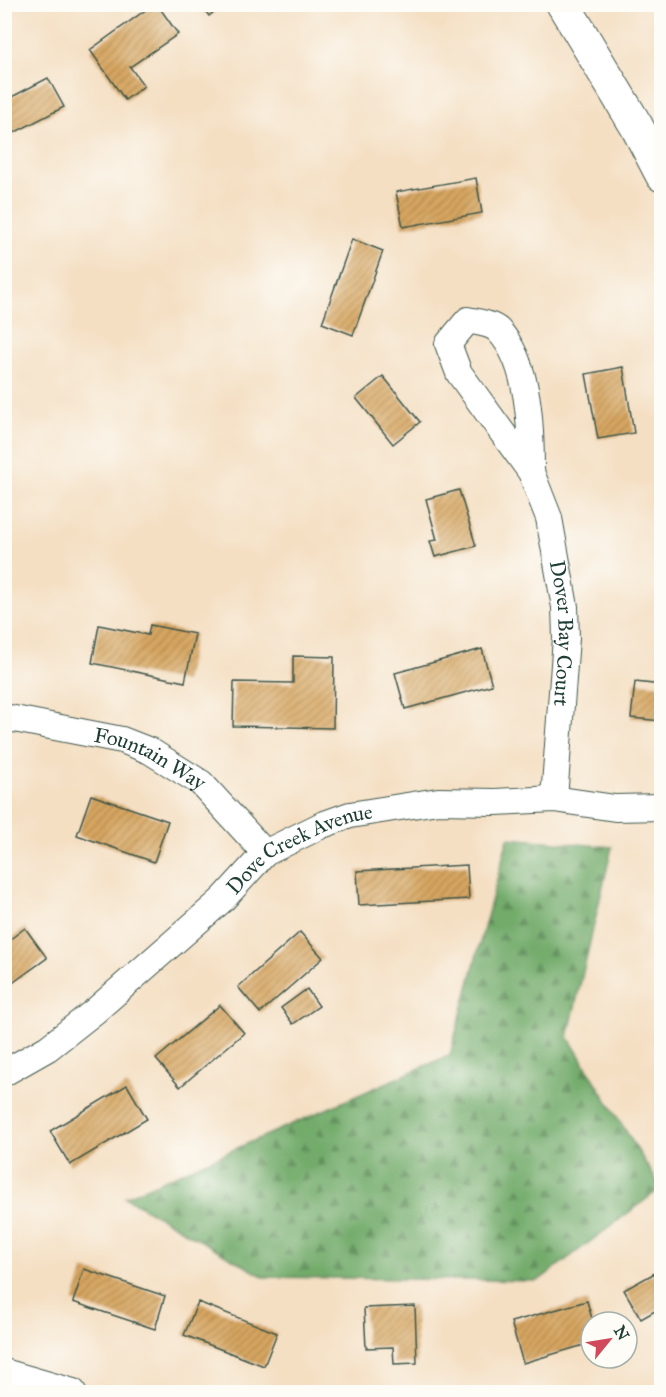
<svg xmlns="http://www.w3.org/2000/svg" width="666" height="1397" font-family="'IM FELL Great Primer',serif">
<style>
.forest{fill:url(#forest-firs);stroke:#48744f;stroke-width:1.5}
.building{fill:url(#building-hatch)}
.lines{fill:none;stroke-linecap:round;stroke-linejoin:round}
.street-casing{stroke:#3f5549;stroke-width:28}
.secondary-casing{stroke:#3f5549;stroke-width:35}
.street{stroke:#fff;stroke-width:26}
.secondary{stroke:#fff;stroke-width:33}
.labels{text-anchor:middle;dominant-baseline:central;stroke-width:4.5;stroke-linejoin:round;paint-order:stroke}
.street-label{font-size:21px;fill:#1f3d34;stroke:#fdfcf7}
</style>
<defs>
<pattern id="forest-firs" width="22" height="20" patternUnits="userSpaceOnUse" patternTransform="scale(1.5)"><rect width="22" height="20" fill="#72ab6a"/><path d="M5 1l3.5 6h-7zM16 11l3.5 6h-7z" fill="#5d8c58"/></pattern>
<pattern id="building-hatch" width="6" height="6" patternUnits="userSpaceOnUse" patternTransform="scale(1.5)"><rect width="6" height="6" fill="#d7a660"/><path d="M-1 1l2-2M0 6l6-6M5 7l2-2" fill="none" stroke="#ae8850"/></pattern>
</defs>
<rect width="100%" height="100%" fill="#fdfcf7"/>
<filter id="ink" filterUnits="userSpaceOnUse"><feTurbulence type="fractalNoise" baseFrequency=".0167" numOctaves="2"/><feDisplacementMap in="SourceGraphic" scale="12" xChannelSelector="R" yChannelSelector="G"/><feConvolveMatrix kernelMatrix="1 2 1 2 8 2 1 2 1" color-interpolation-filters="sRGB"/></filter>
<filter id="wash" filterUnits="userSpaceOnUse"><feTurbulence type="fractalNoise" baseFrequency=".008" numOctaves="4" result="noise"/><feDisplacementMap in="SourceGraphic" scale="24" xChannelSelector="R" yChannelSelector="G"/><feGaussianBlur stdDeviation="1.35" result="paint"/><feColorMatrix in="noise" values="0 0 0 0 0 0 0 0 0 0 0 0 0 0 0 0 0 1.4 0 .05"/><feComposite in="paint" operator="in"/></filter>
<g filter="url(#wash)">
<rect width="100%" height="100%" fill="#f4dfc3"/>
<path class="forest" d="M508,838L612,847L568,1037L661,1188L538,1281L264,1277L125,1197L450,1055Z"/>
<g id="blocks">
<path class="building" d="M154,4H157L178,34L130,67L144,86L125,100L90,50Z
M200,4H224L209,16Z
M48,78L64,107L4,138V101Z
M476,178L482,213L403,227L396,192Z
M352,239L383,251L353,335L322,323Z
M623,367L634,433L598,439L586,374Z
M383,376L420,422L393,444L356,398Z
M459,490L476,546L435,557L430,541L437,540L426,499Z
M99,625L148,635L150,625L195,634L185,682L92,663Z
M482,649L492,685L405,709L395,673Z
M293,656L334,657L333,728L233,726L234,682L293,683Z
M635,682L662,685V721L631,718Z
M91,795L168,821L154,862L77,835Z
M467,865L469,899L359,905L357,871Z
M25,928L47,958L4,989V944Z
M300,932L323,958L260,1013L238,987Z
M307,989L319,1006L293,1024L281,1008Z
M220,1005L244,1033L180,1087L156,1059Z
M127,1085L147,1119L70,1165L50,1131Z
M84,1269L165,1296L155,1329L73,1302Z
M662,1269V1307L641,1319L624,1290Z
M587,1301L593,1322H591V1343L523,1363L511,1322Z
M198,1302L277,1333L264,1366L184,1335Z
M415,1306L417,1363L394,1364L393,1347L366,1348L364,1308Z"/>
</g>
</g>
<g filter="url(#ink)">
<use href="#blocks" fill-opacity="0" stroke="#3f5549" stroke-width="1.5"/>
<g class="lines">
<defs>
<g id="street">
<path d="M468,320C476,322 492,324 498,330C530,363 531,429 531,472L459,373L448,344Z"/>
<path id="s1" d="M531,472L549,518L565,607L566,638L554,799"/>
<path id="s2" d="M4,717L122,740L150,751L201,783L265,853"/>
<path id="s3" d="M4,1073L48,1048L95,1011L223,899L265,853L322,825L350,815L438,801L495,802L554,799L615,808L662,807"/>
<path d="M4,1372L73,1392"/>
</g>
<path id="secondary" d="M563,4L637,127L662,175"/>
</defs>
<use href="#street" class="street-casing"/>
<use href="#secondary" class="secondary-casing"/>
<use href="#street" class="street"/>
<use href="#secondary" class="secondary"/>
</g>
</g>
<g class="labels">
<g class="street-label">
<text stroke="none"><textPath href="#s1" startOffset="166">Dover Bay Court</textPath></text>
<text stroke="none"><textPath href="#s2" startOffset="153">Fountain Way</textPath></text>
<text stroke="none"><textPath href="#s3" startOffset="375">Dove Creek Avenue</textPath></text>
</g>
</g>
<rect width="666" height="1397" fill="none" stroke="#fdfcf7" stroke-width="24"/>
<g transform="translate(609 1340) rotate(60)"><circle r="28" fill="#fdfcf7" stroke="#a4b0a9" stroke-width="1.5"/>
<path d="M0-4.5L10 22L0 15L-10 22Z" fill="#d1495b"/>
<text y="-9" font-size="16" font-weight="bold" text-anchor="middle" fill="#1f3d34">N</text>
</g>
</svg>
